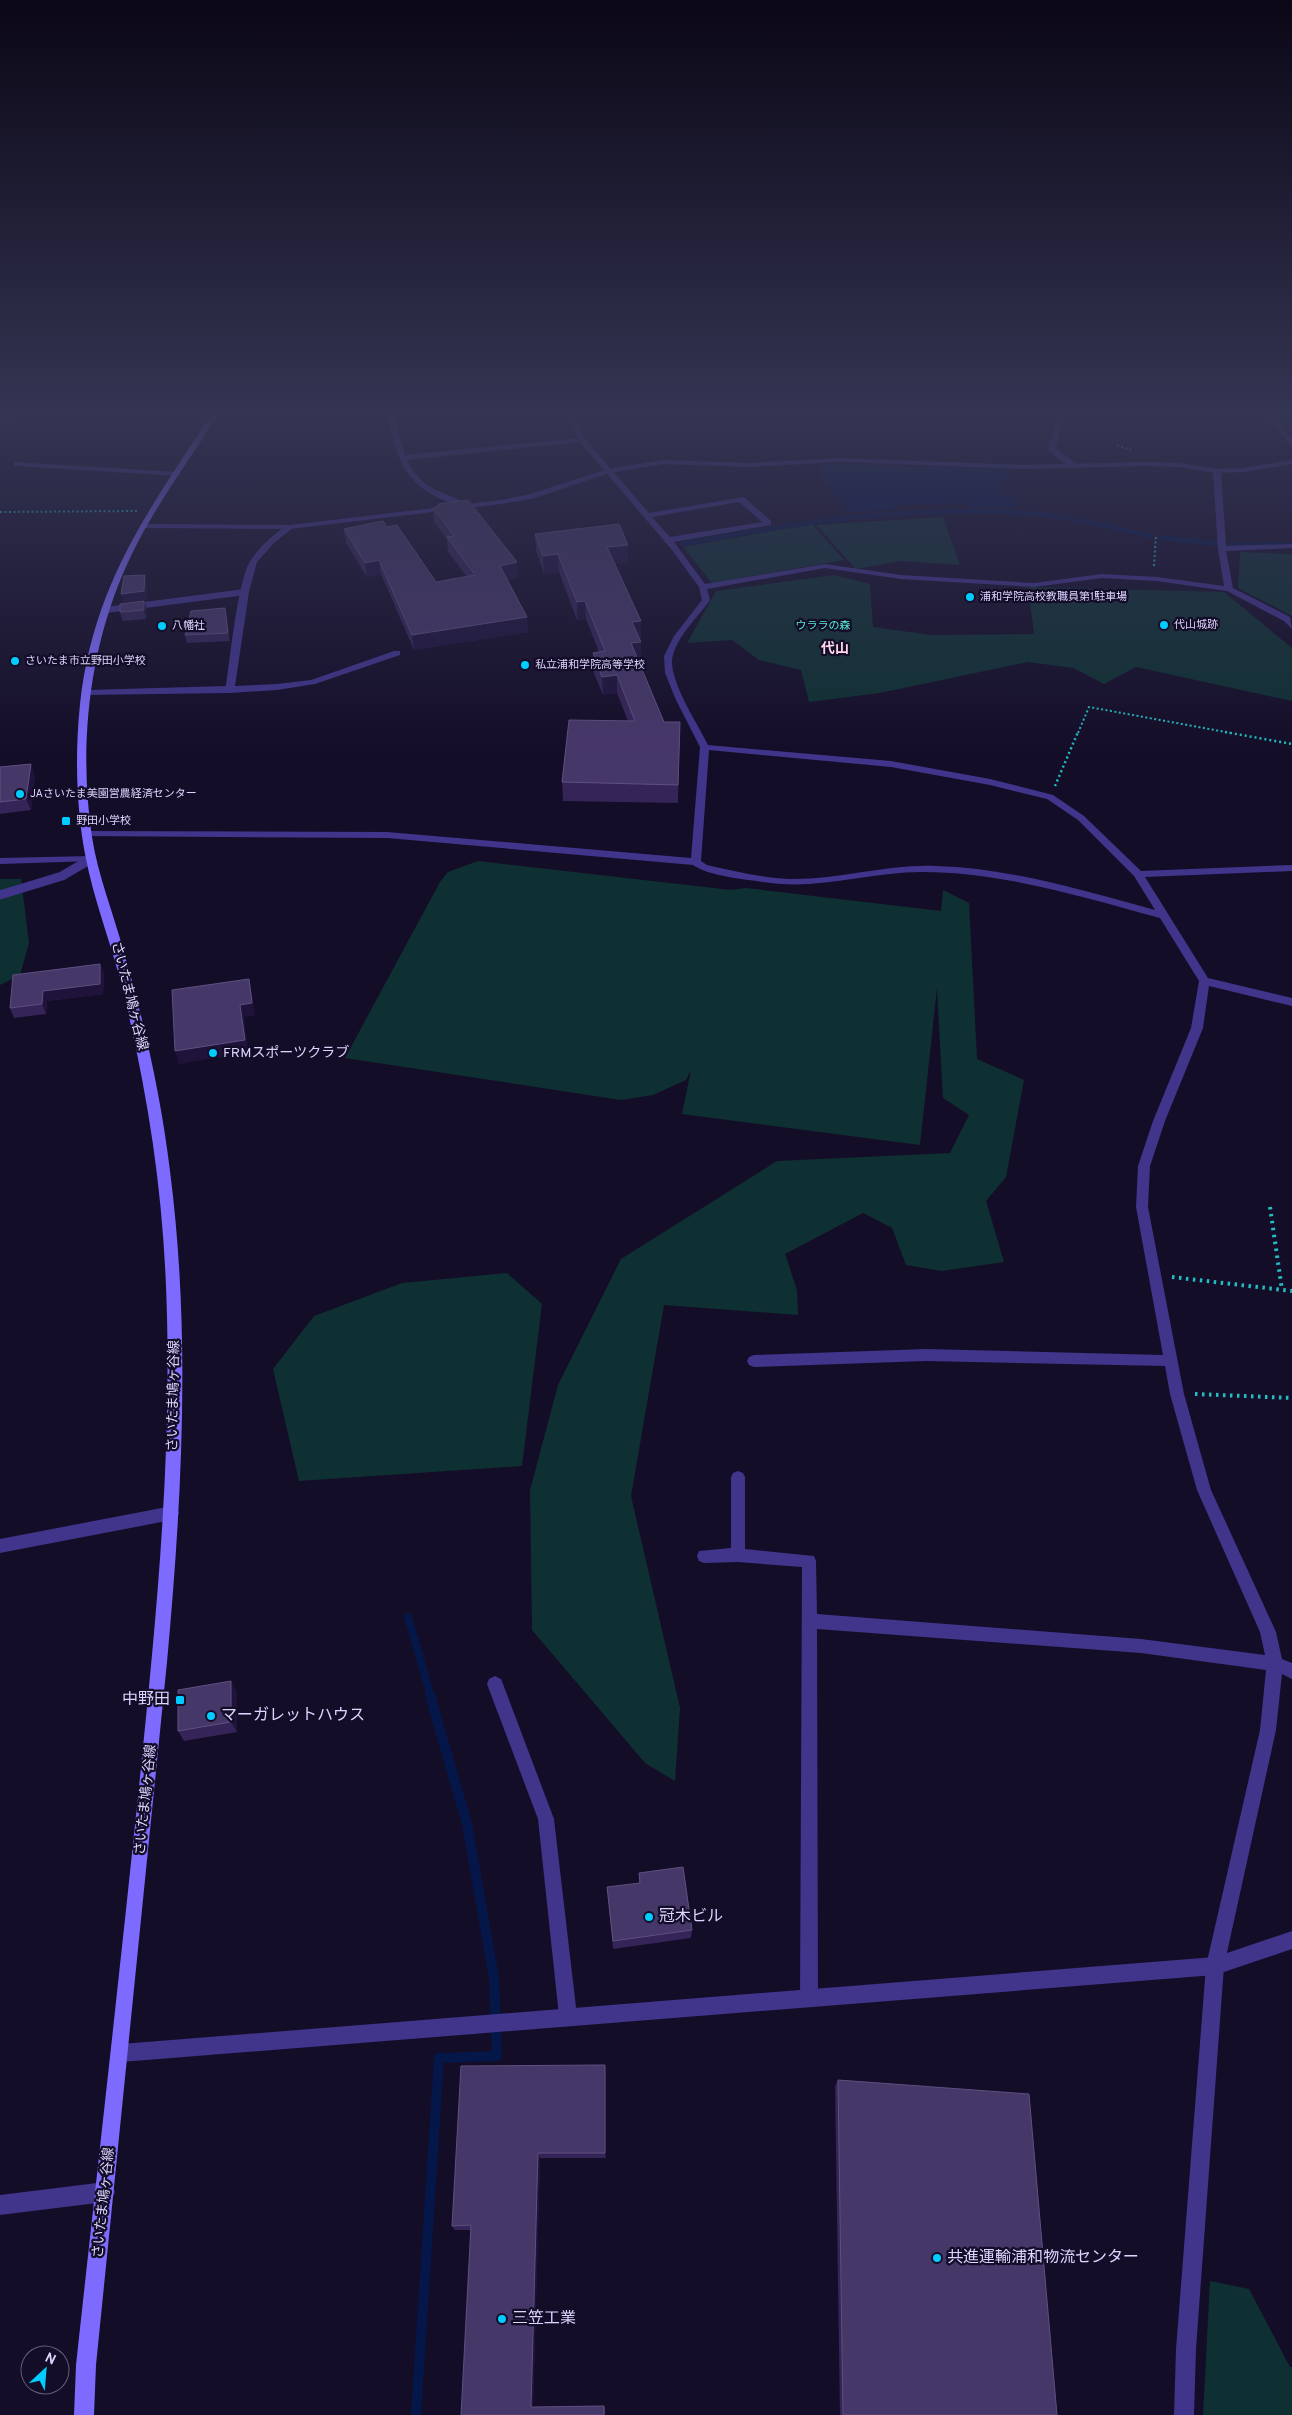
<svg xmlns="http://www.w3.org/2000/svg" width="1292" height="2415" font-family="Overpass,'Noto Sans JP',sans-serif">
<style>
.green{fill:#0f3032}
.water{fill:#051748}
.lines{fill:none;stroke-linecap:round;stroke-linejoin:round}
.stream-far2{stroke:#051748;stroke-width:4.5}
.stream-far1{stroke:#051748;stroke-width:8}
.stream{stroke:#051748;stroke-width:10}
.path-far2{stroke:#23bdc3;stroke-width:2;stroke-dasharray:2 2.5;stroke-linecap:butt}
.path-far1{stroke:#23bdc3;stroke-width:2.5;stroke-dasharray:2 3;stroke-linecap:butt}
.path{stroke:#23bdc3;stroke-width:4;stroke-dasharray:2.5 4.5;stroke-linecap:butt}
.service-far1{stroke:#40348b;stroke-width:6}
.service{stroke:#40348b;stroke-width:9}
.minor{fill:#40348b;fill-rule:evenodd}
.tertiary{fill:#40348b;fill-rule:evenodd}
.secondary{fill:#7d6bff;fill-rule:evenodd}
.wall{fill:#342457}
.shaded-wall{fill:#1f133c}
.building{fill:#463769;stroke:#5e5080}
.poi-dot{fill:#0cf;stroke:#140d28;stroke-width:2}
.labels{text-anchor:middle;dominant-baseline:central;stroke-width:4.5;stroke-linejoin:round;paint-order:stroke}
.far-poi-label{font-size:11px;fill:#ddd4ff;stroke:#140d28;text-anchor:start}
.far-park-label{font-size:11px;fill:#54ebd4;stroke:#140d28}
.far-quarter-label{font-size:14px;font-weight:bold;fill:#ffd6ec;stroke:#140d28}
.street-label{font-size:14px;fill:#ddd4ff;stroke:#140d28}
.poi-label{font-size:14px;fill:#ddd4ff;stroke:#140d28;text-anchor:start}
.near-poi-label{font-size:16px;fill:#ddd4ff;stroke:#140d28;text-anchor:start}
</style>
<rect width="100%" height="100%" fill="#140d28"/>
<path class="green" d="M943,517L960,565L901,561L856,569L816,525Z
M812,524L844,560L712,583L683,547Z
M1240,552L1292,554V616L1238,588Z
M834,575L870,584L873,627L932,635L1034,634L1028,587L1224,592L1292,648V701L1136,667L1104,684L1073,668L1028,662L880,693L809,702L801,670L759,660L732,640L687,643L716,591Z
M478,861L731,890L746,888L941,911L943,890L969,903L977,1059L1024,1080L1006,1177L986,1201L1004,1262L941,1271L906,1265L892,1228L863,1213L785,1254L797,1290L798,1315L664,1305L631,1496L680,1708L675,1781L645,1763L532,1630L530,1490L558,1385L621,1259L777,1161L950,1153L969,1115L943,1098L937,988L920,1145L682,1114L691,1070L686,1080L653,1095L621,1100L345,1058L440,882L448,872Z
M0,879H21L29,943L20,975L0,985Z
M507,1273L542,1304L522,1466L299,1481L273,1369L314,1316L402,1283Z
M1210,2281L1249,2289L1290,2367H1292V2415H1203Z"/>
<path class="water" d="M820,464L1001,469L1008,472L998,494L1014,495L1016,504L1012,508L968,507L966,503L895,505L896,509L855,512L846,510L821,476Z"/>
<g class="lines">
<path class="stream-far2" d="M1162,538L1220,544
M683,544C799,522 917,504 1036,514C1075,518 1113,527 1151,536
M1229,545L1292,544"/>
<path class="stream-far1" d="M408,1617L431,1697"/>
<path class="stream" d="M416,2415L439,2058L497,2056L494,1978L467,1824L430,1695"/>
<path class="path-far2" d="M1117,445L1131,450
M0,512L137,511
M1154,566L1156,535
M1078,733L1089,707L1231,733"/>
<path class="path-far1" d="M1225,732L1292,744
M1055,786L1078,732"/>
<path class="path" d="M1270,1207L1282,1290
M1172,1277L1292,1291
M1195,1394L1292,1398"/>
<path class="service-far1" d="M106,610L245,592"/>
<path class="service" d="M0,895L62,876L91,859"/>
<path class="minor" d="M12,415H27L0,422V418Z
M387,415H394L405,455L578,438L567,415H574L585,439L649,513L744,497L771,521V525L674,542L705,584L825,564L901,575L1034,583L1102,574L1157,577L1224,586L1218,549L1213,471L1217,469L1221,471L1226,546L1292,544V548L1226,551L1233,588L1290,617L1292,629L1284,621L1227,591L1157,581L1102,578L1034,587L901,579L825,568L707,589L710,600C698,617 679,634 673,655C666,677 698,724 708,745L891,761L990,779L1053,795L1084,816L1141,871L1292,865V871L1145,877L1208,978L1292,998V1006L1209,986L1203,1028L1165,1121L1150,1166L1148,1207L1184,1394L1211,1490L1276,1632L1282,1659L1292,1663V1679L1282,1674L1276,1730L1224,1966L1196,2349L1194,2415H1174L1176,2349L1206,1966L1260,1730L1266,1670L1141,1653L817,1629L818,1997L815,2003L809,2006L803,2003L800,1997L802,1567L738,1562L704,1563L699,1561L697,1556L699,1551L731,1548V1477L733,1473L738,1471L743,1473L745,1477V1549L814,1556L816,1561L817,1614L1141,1639L1265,1655L1260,1632L1197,1490L1170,1394L1165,1366L926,1361L754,1367L749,1365L747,1361L749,1357L754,1355L926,1349L1163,1355L1136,1207L1138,1166L1153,1121L1191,1028L1199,981L1160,918C1082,897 1003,872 922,872C868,872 816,891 763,882C743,879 709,876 693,865L387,838L83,836V832L87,831L387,832L691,858L700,747L676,700L665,673L664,656L674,636L702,600L699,587L672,550L580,442L407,460C422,491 440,489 467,504V508H464C408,489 400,471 387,415ZM739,502L762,522L670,537L652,517ZM709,750L891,767L990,785L1047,799L1078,820L1134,876L1155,910C1084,891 1011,868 936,866C887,864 839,880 789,879C762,878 734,871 707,865L701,861Z
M1057,415H1064L1056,449L1077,464V468H1071L1048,450Z
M1266,415H1273L1292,440V447Z
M14,462L177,472L181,474L177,476L17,466H14Z
M287,525L294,527L274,543L257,562L249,592L235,686L277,684L311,680L394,651H400V655L315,684L277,690L230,693L84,695V691L87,690L226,686C230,661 238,577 251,560C260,546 273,535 287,525Z
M172,1506L177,1508L179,1513L177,1518L172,1520L0,1553V1539Z
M495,1676L501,1679L503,1684L554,1819L577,2016L574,2022L568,2025L562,2022L559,2016L538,1819L487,1684L489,1679Z
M105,2182L112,2185L115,2192L112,2199L105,2202L0,2215V2195Z"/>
<path class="tertiary" d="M840,458L1023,465L1146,462L1178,463L1217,469L1244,468L1292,460V464L1244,472L1217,473L1178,467L1146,466L1023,469L840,462L749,467L663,464L609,473L535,498L501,504L290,529L143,528L139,526L143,524L290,525L501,500L530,494L608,469L663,460L749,463Z
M91,856L96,859L95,861L0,864V858Z
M1292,1931V1949L1215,1975L121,2062L115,2059L112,2053L115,2047L121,2044L1215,1957Z"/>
<path class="secondary" d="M211,415H218C184,468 146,518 122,576C88,657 79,750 92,837C98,876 113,912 123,949C144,1021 161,1096 170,1171C191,1334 182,1498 167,1662L96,2365L94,2415H74L76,2365C97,2172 119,1980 139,1787C156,1620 173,1454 166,1286C162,1186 148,1097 125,999C114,950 94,903 85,854C76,805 75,753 80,704C93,585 148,511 211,415Z"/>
</g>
<path class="wall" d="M438,504L518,577L507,580L528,632L414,650L381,574L367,577L346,543L344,529L387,527L436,582L467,577L448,552L447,539L434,522L433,508L438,506Z
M535,534L628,545V563L615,564L641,621V639H640L641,660L638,661L664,722H680L678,803L563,801L562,782L628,721L617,693L603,695L593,671V653L599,652L586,619L577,620L559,572L544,574L536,551Z
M144,601L147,610L146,619L123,621L120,612Z
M225,608L230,641L187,643L185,635Z
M0,767L35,775L31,810L0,814Z
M100,964L104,974L103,994L47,1001L46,1014L14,1018L10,1008Z
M237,1692V1732L184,1741L178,1731Z
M639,1873L692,1930L691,1938L613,1949L608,1896L639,1883Z
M606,2072V2158H540L533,2407L604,2406L605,2408V2415H461L471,2230H455L452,2226Z
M838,2080L1057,2415H840L835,2086Z"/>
<path class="shaded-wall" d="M628,545V563L608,565L607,547Z
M558,554L559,572L544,574L543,556Z
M379,560L381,574L367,577L365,563Z
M517,562L518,577L501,581L500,566Z
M145,575L147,584V600L123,603L121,594Z
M144,601L147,610L146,619L144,610Z
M585,601L586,619L577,620V602Z
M225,608L227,616L230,641L228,633Z
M527,617L528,632L414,650L412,635Z
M641,621V639L633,640L632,622Z
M641,642V660L631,662V643Z
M617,675V693L603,695L602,677Z
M31,764L35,775L31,810L26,799Z
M100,964L104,974L103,994L47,1001L46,1014L42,1004L43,991Z
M249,979L252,992L255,1016L244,1017L248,1052L179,1064L175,1051Z
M231,1681L237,1692V1732L231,1722Z
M605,2065L606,2072V2158L605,2153Z
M538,2153L540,2158L533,2409L531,2407Z"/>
<path class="building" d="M468,500L517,562L500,566L527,617L412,635L379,560L365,563L344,529L383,521L387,527L397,525L436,582L475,575L447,537L454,536L433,508L439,506L438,504Z
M619,524L628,545L607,547L641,621L632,622L641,642L631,643L664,722H680L678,785L562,782L569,720L635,721L617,675L602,677L593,653L605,651L585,601L577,602L558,554L543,556L535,534Z
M145,575L144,591L121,594L124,576Z
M144,601V610L120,612V604Z
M225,608L228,633L185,635L191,611Z
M31,764L26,799L0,802V767Z
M100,964V984L43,991L42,1004L10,1008L13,975Z
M249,979L252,1003L240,1005L245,1040L175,1051L172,990Z
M231,1681V1722L178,1731V1690Z
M683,1867L692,1930L613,1941L607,1887L640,1883L639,1873Z
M605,2065V2153H538L531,2407L604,2406V2415H461L471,2225L452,2226L461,2066Z
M838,2080L1029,2094L1057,2415H843Z"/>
<linearGradient id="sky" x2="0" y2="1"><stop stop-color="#0b0716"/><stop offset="0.55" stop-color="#343553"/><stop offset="1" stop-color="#343553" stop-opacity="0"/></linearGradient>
<rect width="1292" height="753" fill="url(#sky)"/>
<g class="poi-dot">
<circle cx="970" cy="597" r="5"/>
<circle cx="1164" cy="625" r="5"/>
<circle cx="162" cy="626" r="5"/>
<circle cx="15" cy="661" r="5"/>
<circle cx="525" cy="665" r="5"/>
<circle cx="20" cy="794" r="5"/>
<rect x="61" y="816" width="10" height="10" rx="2.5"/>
<circle cx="213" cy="1053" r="5"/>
<rect x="175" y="1695" width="10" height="10" rx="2.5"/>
<circle cx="211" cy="1716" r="5"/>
<circle cx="649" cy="1917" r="5"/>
<circle cx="937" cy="2258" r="5"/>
<circle cx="502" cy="2319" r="5"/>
</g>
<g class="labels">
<g class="far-poi-label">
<text x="980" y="597">浦和学院高校教職員第1駐車場</text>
<text x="1174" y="625">代山城跡</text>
<text x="172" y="626">八幡社</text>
<text x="25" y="661">さいたま市立野田小学校</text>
<text x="535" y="665">私立浦和学院高等学校</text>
<text x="30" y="794">JAさいたま美園営農経済センター</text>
<text x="76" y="821">野田小学校</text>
</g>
<g class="far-park-label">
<text x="823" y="626">ウララの森</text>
</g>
<g class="far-quarter-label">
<text x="835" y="649">代山</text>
</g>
<g class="street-label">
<text transform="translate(129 996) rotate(76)">さいたま鳩ヶ谷線</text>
<text transform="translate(174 1396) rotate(-89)">さいたま鳩ヶ谷線</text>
<text transform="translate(146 1800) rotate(-84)">さいたま鳩ヶ谷線</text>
<text transform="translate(104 2203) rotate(-84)">さいたま鳩ヶ谷線</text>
</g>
<g class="poi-label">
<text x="223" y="1053">FRMスポーツクラブ</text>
</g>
<g class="near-poi-label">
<text x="170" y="1700" text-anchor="end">中野田</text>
<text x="221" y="1716">マーガレットハウス</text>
<text x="659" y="1917">冠木ビル</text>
<text x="947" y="2258">共進運輸浦和物流センター</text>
<text x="512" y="2319">三笠工業</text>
</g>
</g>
<g transform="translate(45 2370) rotate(26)"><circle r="24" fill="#140d28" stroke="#645d7e"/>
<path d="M0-4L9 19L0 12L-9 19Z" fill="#00ccff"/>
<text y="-8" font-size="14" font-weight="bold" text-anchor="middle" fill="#ddd4ff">N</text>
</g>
</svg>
